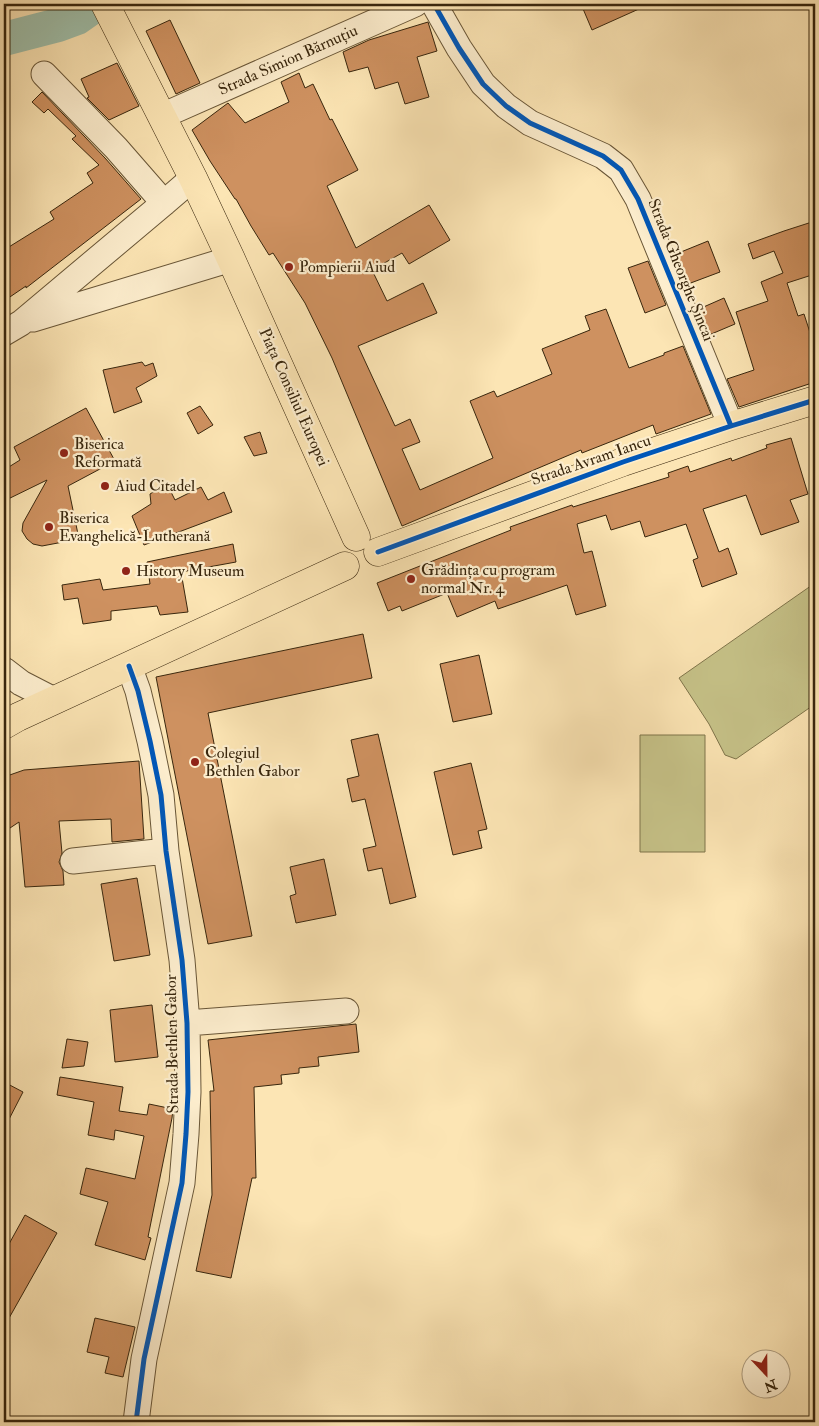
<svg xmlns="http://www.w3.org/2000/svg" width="819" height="1426" font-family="'IM FELL Double Pica',serif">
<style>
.green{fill:#c6c288;stroke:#7f744a}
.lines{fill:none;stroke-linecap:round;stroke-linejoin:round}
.river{stroke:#9fbfaa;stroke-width:34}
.building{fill:#ce9160;stroke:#38260d}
.minor-casing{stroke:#695637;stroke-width:27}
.major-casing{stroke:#38260d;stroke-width:29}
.minor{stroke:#fdeece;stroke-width:25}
.major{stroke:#fce5b4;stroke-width:28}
.cycleway-casing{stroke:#fdeece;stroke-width:8}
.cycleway{stroke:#0057b8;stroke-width:5}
.poi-dot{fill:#8f2418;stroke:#fdeece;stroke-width:2}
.labels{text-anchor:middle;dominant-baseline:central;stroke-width:4.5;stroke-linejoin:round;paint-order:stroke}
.street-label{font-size:16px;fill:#38260d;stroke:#fdeece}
.poi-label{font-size:16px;fill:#38260d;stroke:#fdeece;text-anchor:start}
</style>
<rect width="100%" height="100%" fill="#fce5b4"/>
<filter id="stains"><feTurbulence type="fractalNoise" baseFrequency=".004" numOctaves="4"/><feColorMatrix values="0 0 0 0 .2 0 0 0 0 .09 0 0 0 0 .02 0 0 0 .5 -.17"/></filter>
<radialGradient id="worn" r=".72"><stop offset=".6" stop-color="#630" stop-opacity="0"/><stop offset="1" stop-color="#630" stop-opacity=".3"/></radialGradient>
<path class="green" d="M815,583V704L736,759L725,755L709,724L679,678Z
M640,735H705V852H640Z"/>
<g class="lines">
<path class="river" d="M4,39L58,25L77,18L97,4"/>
</g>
<path class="building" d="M581,4H650L592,30Z
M170,20L200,83L176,94L146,31Z
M428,22L437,51L417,57L429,97L405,104L398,82L375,89L368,67L349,72L343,52L369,40Z
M117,63L139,106L109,120L87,98L89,97L81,79Z
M299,73L305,88L313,84L330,120L332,119L358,170L327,186L356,248L429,205L450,240L409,264L402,253L372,270L387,301L423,283L437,313L358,346L395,426L410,419L420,442L402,449L420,490L493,458L470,401L494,391L497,397L552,374L542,349L590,330L585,316L606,309L629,368L664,355V353L683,346L711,414L656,434L653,425L582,453L581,450L402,526L332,358L305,303L273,253L269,255L251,226L236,199H235L210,161L192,130L228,103L245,123L289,102L281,82Z
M42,92L105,158L141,199L26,288V286L4,301V250L54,219L50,212L93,183L87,173L99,165L72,139L76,136L48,109L44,113L32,102Z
M815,221V274L787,283L798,316L804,314L815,348V382L739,407L727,379L754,370L736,312L768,301L761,282L783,273L774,251L753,259L748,244L784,231Z
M708,241L720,272L688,284L676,254Z
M648,261L666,305L645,313L628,268Z
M724,298L735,324L709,335L699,309Z
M142,362L145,366L153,363L157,376L136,388L142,402L114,413L103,370Z
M200,406L213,425L198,434L187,413Z
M86,408L115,461L68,486L79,539L42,546L33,544L27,539L22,531L23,523L47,480L4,501V470L20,460L14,447Z
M260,432L267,453L254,456L244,437Z
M791,438L808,494L790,500L799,522L761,535L746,495L703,509L719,552L728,548L737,574L702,587L693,560L698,558L686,524L645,537L640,521L611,530L606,515L577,524L584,553L592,551L606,606L576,615L567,585L498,609L495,601L457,617L447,593L402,611L400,606L388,611L377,583L511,530L510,527L572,505L573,507L669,477L668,473L688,466L690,472L731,458L732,461L767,448L766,445Z
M167,484L175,500L201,487L208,500L224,492L232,512L144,545L132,516L151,504L150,494Z
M233,544L236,562L181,572L188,612L160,615L157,606L111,611V620L83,624L78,598L64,600L62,585L100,579L103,590L150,584L147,562Z
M363,634L372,678L208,713L252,936L208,944L156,677Z
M479,655L492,714L453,722L440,664Z
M378,734L416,897L390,904L382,868L368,871L363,849L376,846L365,799L352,802L347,779L359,776L351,740Z
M139,761L144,839L112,842L111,819L59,821L62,853L59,862L63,871L64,885L25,887L19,822L4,832V777L24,770Z
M471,763L487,829L478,831L482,848L453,855L434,772Z
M324,859L336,915L296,923L290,896L296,894L290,867Z
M137,878L150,955L114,961L101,884Z
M152,1005L158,1057L115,1062L110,1010Z
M356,1024L359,1052L318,1057L319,1066L299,1068V1073L281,1075L282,1084L254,1087L256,1178H252L231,1278L196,1271L212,1195L210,1091H214L208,1040Z
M67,1039L88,1042L84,1066L62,1068Z
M60,1077L123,1087L119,1111L147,1115L149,1104L173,1109L172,1118L148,1237L151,1238L145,1260L95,1245L108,1202L80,1194L86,1168L135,1179L144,1136L115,1130L114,1140L88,1135L94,1102L57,1095Z
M4,1082L23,1092L4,1129Z
M25,1215L57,1233L4,1327V1253Z
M95,1318L135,1327L123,1377L105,1373L109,1357L87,1352Z"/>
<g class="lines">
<defs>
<path id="minor" d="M434,4L459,48L483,84L506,106L530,123L603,156L621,170L638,199L731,426
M44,74L116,148L164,203
M162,116L415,4
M33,319L231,259
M4,333L21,323L164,203L193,178
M129,666L138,691L150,741L161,795L166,851L182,960L187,1023L188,1092L186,1134L182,1183L144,1359L136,1422
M4,670L21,683L54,700
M73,861L166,851
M187,1023L346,1011"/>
<path id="major" d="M105,4L193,178L231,259L356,537
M378,552L623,462L731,426L815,400
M4,725L18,717L345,566"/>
</defs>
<use href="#minor" class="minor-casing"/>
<use href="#major" class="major-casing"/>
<use href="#minor" class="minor"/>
<use href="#major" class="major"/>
<defs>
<path id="cycleway" d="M434,4L459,48L483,84L506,106L530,123L603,156L621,170L638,199L731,426
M378,552L623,462L731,426L815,400
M129,666L138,691L150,741L161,795L166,851L182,960L187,1023L188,1092L186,1134L182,1183L144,1359L136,1422"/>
</defs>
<use href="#cycleway" class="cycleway-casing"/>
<use href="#cycleway" class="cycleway"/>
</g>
<g class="poi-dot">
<circle cx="289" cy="267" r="5"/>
<circle cx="64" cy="453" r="5"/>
<circle cx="105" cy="486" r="5"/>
<circle cx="49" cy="527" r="5"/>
<circle cx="126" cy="571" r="5"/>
<circle cx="411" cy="579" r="5"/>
<circle cx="195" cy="762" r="5"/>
</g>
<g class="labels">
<g class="street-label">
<text transform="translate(288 60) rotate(-24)">Strada Simion Bărnuțiu</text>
<text transform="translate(681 270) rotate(68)">Strada Gheorghe Șincai</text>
<text transform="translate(294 397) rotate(66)">Piața Consiliul Europei</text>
<text transform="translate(591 460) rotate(-19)">Strada Avram Iancu</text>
<text transform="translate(172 1044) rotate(-91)">Strada Bethlen Gabor</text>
</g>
<g class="poi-label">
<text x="299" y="267">Pompierii Aiud</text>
<text x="74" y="444">Biserica<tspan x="74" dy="18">Reformată</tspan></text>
<text x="115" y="486">Aiud Citadel</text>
<text x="59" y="518">Biserica<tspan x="59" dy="18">Evanghelică-Lutherană</tspan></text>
<text x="421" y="570">Grădința cu program<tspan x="421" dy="18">normal Nr. 4</tspan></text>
<text x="136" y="571">History Museum</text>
<text x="205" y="753">Colegiul<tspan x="205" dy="18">Bethlen Gabor</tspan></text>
</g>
</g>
<rect width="819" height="1426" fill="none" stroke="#fce5b4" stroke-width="20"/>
<rect x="5" y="5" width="809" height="1416" fill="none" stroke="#38260d" stroke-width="2.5"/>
<rect x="10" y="10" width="799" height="1406" fill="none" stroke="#38260d"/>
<g transform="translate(766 1374) rotate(158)"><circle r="24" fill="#fdeece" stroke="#ae9e81"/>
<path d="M0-4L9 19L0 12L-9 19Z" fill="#8f2418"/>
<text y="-8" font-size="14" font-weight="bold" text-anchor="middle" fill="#38260d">N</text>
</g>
<rect width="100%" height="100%" filter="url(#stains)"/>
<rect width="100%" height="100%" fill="url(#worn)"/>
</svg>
